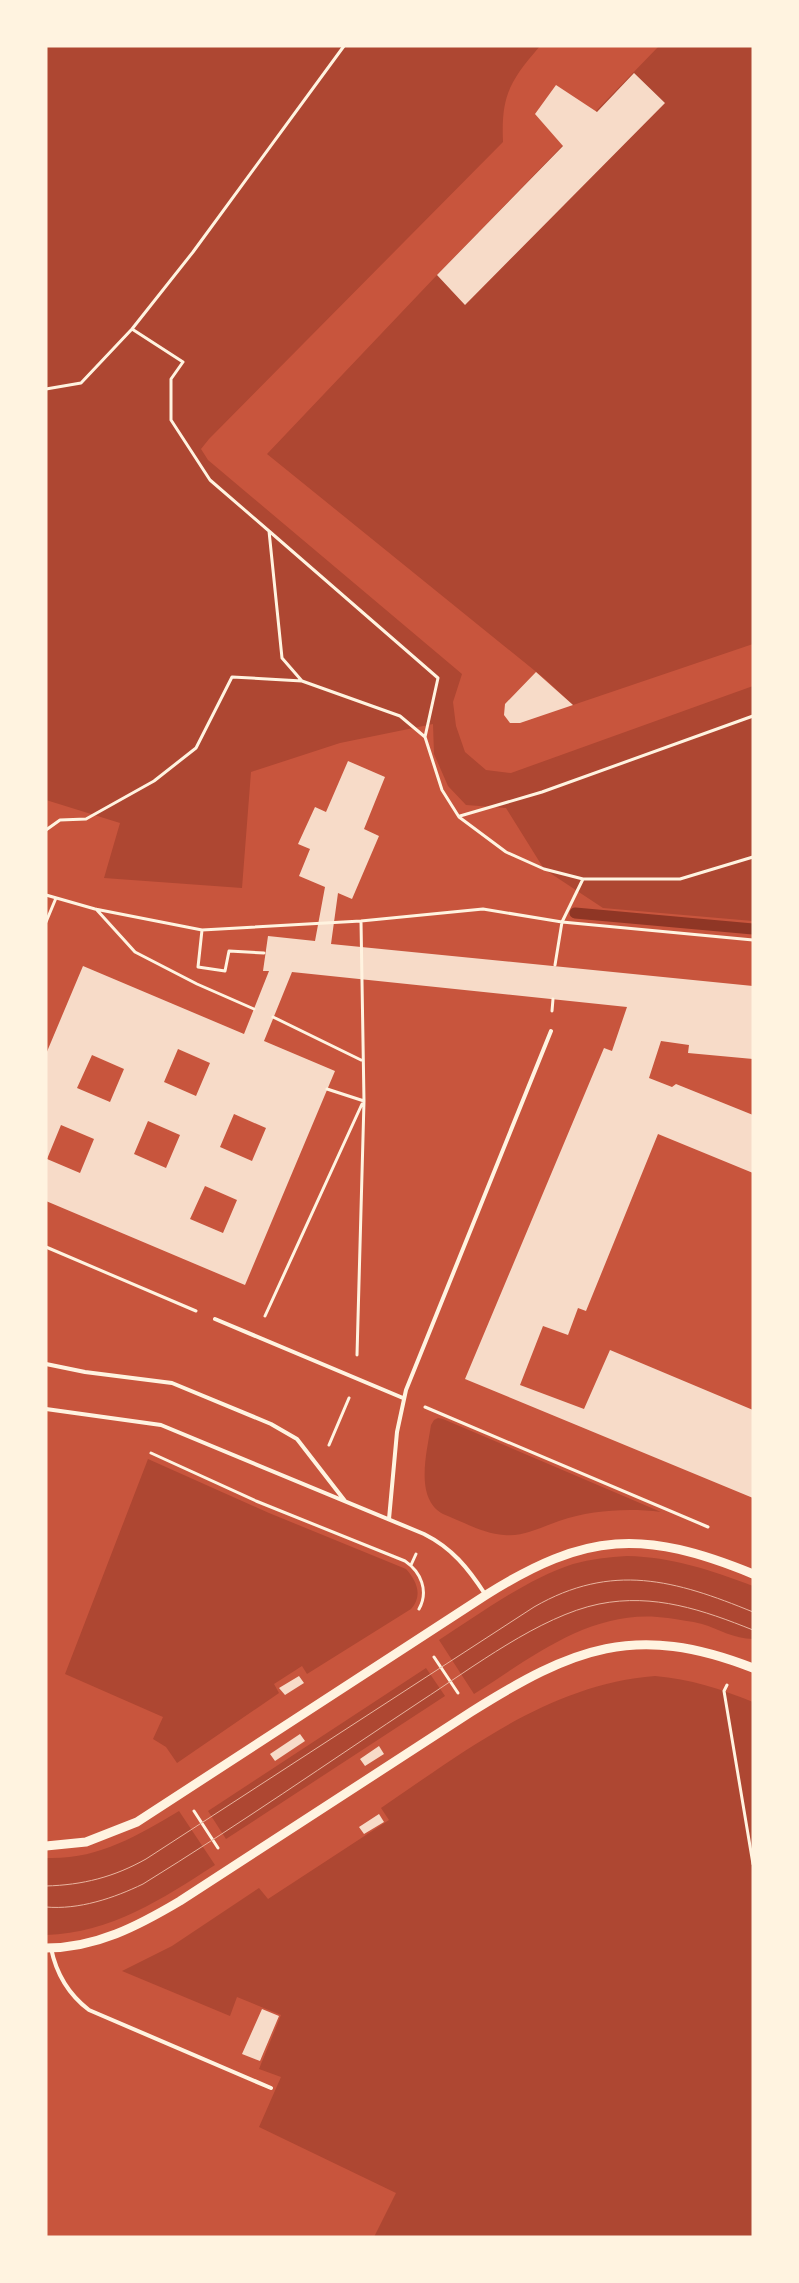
<svg xmlns="http://www.w3.org/2000/svg" width="799" height="2283" font-family="Roboto,sans-serif">
<style>
.green{fill:#ae4732}
.lines{fill:none;stroke-linecap:round;stroke-linejoin:round}
.stream{stroke:#8f3625;stroke-width:11}
.building{fill:#f7dbc8;fill-rule:evenodd}
.path{stroke:#fff3e0;stroke-width:3}
.service{stroke:#fff3e0;stroke-width:4}
.tertiary{stroke:#fff3e0;stroke-width:9}
.tram{stroke:#e9b49f;stroke-width:1}
</style>
<rect width="100%" height="100%" fill="#c8553d"/>
<path class="green" d="M46,46H540C510,81 501,95 503,142L209,439L201,449L208,460L462,674L453,702L456,726L465,752L486,770L511,773L753,686V921L603,908L544,869L506,808L466,805L448,786L434,754L433,724L340,743L251,772L242,888L104,878L120,823L46,800Z
M659,46H753V644L573,705L545,679L267,454L437,275Z
M438,1418L443,1419L661,1512C628,1508 592,1510 559,1521C541,1527 524,1537 504,1535C484,1534 461,1521 443,1514C414,1498 427,1452 431,1425L434,1420Z
M148,1459L269,1513L406,1569C417,1581 423,1596 411,1609L307,1674L302,1666L274,1684L279,1693L177,1763L166,1747L153,1739L163,1717L65,1674Z
M627,1556C672,1557 711,1570 753,1586V1639C734,1639 719,1629 702,1624C691,1621 679,1620 668,1618C593,1607 534,1656 474,1694L439,1640C481,1613 525,1580 573,1564C591,1559 609,1557 627,1556Z
M426,1668L445,1696L226,1839L208,1811Z
M655,1676C690,1679 721,1689 753,1702V2237H374L396,2193L259,2127L281,2077L259,2069L281,2015L237,1997L230,2016L122,1971L172,1946L259,1888L268,1899L389,1820L381,1808C465,1751 550,1684 655,1676Z
M179,1811L215,1865C162,1899 111,1933 46,1935V1858C97,1860 137,1836 179,1811Z"/>
<g class="lines">
<path class="stream" d="M575,913L753,929"/>
</g>
<path class="building" d="M634,73L665,103L465,305L437,275L563,146L535,114L556,85L597,112Z
M536,672L573,705L520,723H510L504,715L505,704Z
M348,761L385,777L364,829L379,836L352,899L338,893L331,944L753,986V1059L688,1053L689,1045L661,1041L649,1078L672,1087L676,1084L753,1115V1173L658,1134L586,1311L578,1308L568,1335L543,1326L520,1385L584,1409L610,1350L753,1410V1498L465,1379L604,1048L612,1051L627,1007L292,972L264,1041L335,1071L245,1285L46,1201V1054L83,966L244,1034L269,971H263L268,936L315,941L325,887L299,876L310,849L298,844L315,807L326,812ZM178,1049L210,1063L196,1096L164,1082ZM92,1055L124,1069L110,1102L77,1088ZM234,1114L266,1128L252,1161L220,1147ZM148,1121L180,1135L166,1168L134,1154ZM61,1125L94,1139L80,1173L47,1159ZM205,1186L237,1200L223,1233L190,1219Z
M299,1676L304,1683L285,1695L279,1688Z
M300,1734L305,1741L275,1761L270,1754Z
M379,1746L384,1754L365,1766L360,1759Z
M379,1814L384,1822L364,1834L359,1827Z
M262,2009L279,2016L260,2061L242,2054Z"/>
<g class="lines">
<path class="path" d="M132,329L183,362L171,379V420L210,480L269,531L282,658L302,681
M46,389L81,383L132,329L193,252L344,46
M269,531L438,678L425,737
M460,816L542,792L753,716
M46,830L60,820L86,819L154,781L196,748L232,677L302,681L400,716L425,737L442,790L459,817L506,852L544,869L583,879H680L753,857
M46,895L95,909L202,930L361,921L483,909L562,922L753,940
M96,909L135,952L197,984L254,1009
M46,922L56,898
M202,930L198,967L225,971L229,951L264,953
M555,965L562,922L583,879
M552,1011L553,999
M273,1017L361,1060
M327,1089L364,1101
M46,1247L196,1311
M265,1316L362,1104
M357,1355L364,1101L361,921
M425,1407L708,1527
M329,1445L349,1398
M151,1453L256,1501L405,1561C421,1572 429,1591 419,1609
M411,1565L416,1554
M434,1657L458,1693
M727,1685L724,1691L753,1864
M194,1811L218,1848"/>
<path class="service" d="M215,1319L403,1398
M46,1364L85,1372L172,1383L271,1424L297,1439L345,1501
M46,1409L161,1425L424,1534C452,1548 468,1568 485,1594
M389,1519L397,1432L406,1390L551,1031
M51,1948C56,1973 68,1994 89,2010L271,2088"/>
<path class="tertiary" d="M46,1846L86,1842L137,1822L486,1595C586,1532 643,1529 753,1574
M46,1948C96,1948 138,1926 180,1901L471,1712C573,1648 635,1622 753,1668"/>
<path class="tram" d="M46,1886C83,1885 114,1877 146,1859L534,1607C612,1562 675,1580 753,1612
M46,1907C79,1910 114,1898 143,1884C237,1826 329,1762 421,1701C472,1668 540,1616 599,1604C654,1593 703,1610 753,1630"/>
</g>
<rect width="799" height="2283" fill="none" stroke="#fff3e0" stroke-width="95"/>
</svg>
